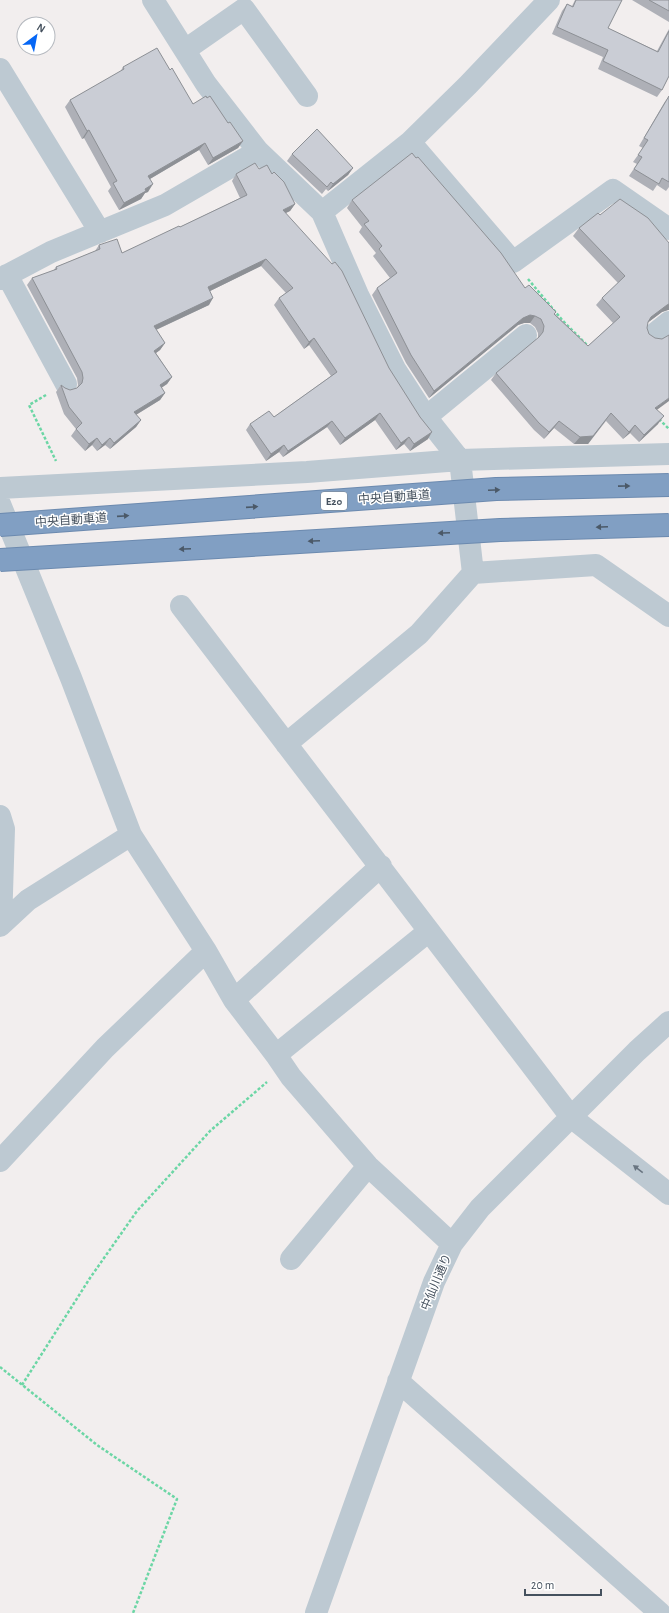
<svg xmlns="http://www.w3.org/2000/svg" width="669" height="1613" font-family="'Alegreya Sans','Noto Sans JP',sans-serif">
<style>
.lines{fill:none;stroke-linecap:round;stroke-linejoin:round}
.path{stroke:#6cd6a5;stroke-width:2.5;stroke-dasharray:3 2;stroke-linecap:butt}
.minor{stroke:#bdc9d2;stroke-width:22}
.highway-bridge-casing{stroke:#6c8aaf;stroke-width:24;stroke-linecap:butt}
.highway-bridge{stroke:#819fc3;stroke-width:22}
.wall{fill:#aeb0b7}
.shaded-wall{fill:#8d9095}
.building{fill:#cacdd5;stroke:#8d9095}
.oneway{fill:#4b5968}
.oneway2{fill:#697581}
.labels{text-anchor:middle;dominant-baseline:central;stroke-width:3;stroke-linejoin:round;paint-order:stroke}
.shield{fill:#fff;stroke:#7d858e;stroke-width:1}
.shield-label{font-size:11px;font-weight:bold;fill:#45515e}
.street-label{font-size:12px;fill:#45515e;stroke:#fff}
</style>
<rect width="100%" height="100%" fill="#f2eeee"/>
<g class="lines">
<path class="path" d="M528,279L563,321L590,348
M46,395L29,405L56,461
M659,419L669,429
M0,1367L97,1445L177,1499L133,1613
M22,1385L90,1278L137,1211L210,1131L267,1082"/>
<path class="minor" d="M153,0L206,84L258,151L322,212L358,295L395,369L426,417L460,460L473,573
M185,50L244,9L307,96
M0,69L100,232
M410,142L513,262L613,190L669,229
M322,212L410,142L468,85L549,0
M7,275L66,384
M0,279L51,252L165,205L258,151
M654,334L669,322
M426,417L526,335
M0,488L307,472L460,460L669,454
M0,504L71,678L131,835L206,951L234,1000L276,1055L291,1077L368,1166L452,1244
M181,606L571,1117L669,1194
M286,744L419,634L473,573L596,565L669,616
M0,816L4,829L1,925
M0,926L28,900L131,835
M234,1000L381,866
M276,1055L429,931
M0,1161L105,1048L206,951
M291,1259L368,1166
M398,1381L660,1613
M316,1613L434,1282L452,1244L480,1208L637,1051L669,1022"/>
<defs>
<path id="highway-bridge" d="M0,525L496,489L669,485
M0,560L500,530L669,525"/>
</defs>
<use href="#highway-bridge" class="highway-bridge-casing"/>
<use href="#highway-bridge" class="highway-bridge"/>
</g>
<path class="wall" d="M575,0H622L608,28L657,51L669,29V76L662,90L657,97L598,69L603,57L552,34L562,11L567,4L572,6Z
M632,0H669V22Z
M123,67L170,70L193,104L207,98L243,141L238,148L208,165L199,150L150,179L148,192L145,193L141,199L119,210L108,191L111,187L84,138L82,139L65,107L70,100L120,72Z
M669,96V187L666,191L657,185L653,191L629,176L637,164L633,162L643,148L639,146L664,103Z
M292,154L353,168L348,175L328,191L326,189L322,194L287,161Z
M259,169L272,174L295,204L290,211L285,213L389,368L428,439L410,451L404,444L396,450L375,420L340,445L327,427L283,457L279,452L266,461L246,430L250,424L274,417L331,376L309,345L304,349L274,305L279,298L286,293L261,266L210,291L209,305L156,330L165,343L160,350L156,353L172,377L167,384L161,388L165,393L160,400L136,415L141,420L136,427L110,449L105,445L97,451L92,445L85,451L71,436L76,429L64,414L56,392L61,385L65,388L70,390L77,388L78,385L77,378L27,285L32,278L53,271L56,267L95,251L99,245L122,253L180,227L240,198L232,181L236,174Z
M352,200L525,288L555,314L588,346L613,323L596,305L602,298L618,283L573,236L579,228L600,215L669,243V310H668L662,312L647,323V328L657,410L658,424L639,442L630,433L623,439L606,421L588,444H574L554,428L544,439L534,430L491,380L496,373L538,338V333L535,327L530,323H524L518,325L429,398L406,363L372,295L377,288L390,278L373,256L376,253L359,232L362,227L347,208Z"/>
<path class="shaded-wall" d="M89,130L84,138L82,139L87,131Z
M243,141L238,148L208,165L213,158Z
M205,143L199,150L143,183L148,176Z
M353,168L348,175L328,191L333,184Z
M153,184L148,192L145,193L141,199L119,210L124,203L145,189Z
M295,204L290,211L278,217L283,210Z
M266,259L261,266L204,294L208,287Z
M213,298L209,305L149,333L154,326Z
M669,304V310H668L662,312L646,324L651,317L667,305Z
M530,315L535,316L530,323H524L518,325L429,398L434,391L523,318Z
M314,338L309,345L304,349L309,342Z
M165,343L160,350L149,358L154,351Z
M172,377L167,384L155,392L160,385Z
M165,393L160,400L129,419L134,412Z
M669,398V401L650,415L655,408Z
M380,413L375,420L340,445L345,438Z
M611,413L588,444H574L580,437Z
M664,416L658,424L639,442L644,435Z
M141,420L136,427L110,449L114,443Z
M332,421L327,427L283,457L288,451Z
M559,421L554,428L544,439L549,432Z
M635,425L630,433L623,439Z
M432,432L428,439L410,451L414,444Z
M409,437L404,444L396,450L401,443Z
M97,438L92,445L85,451L89,444Z
M110,438L105,445L97,451L102,445Z
M284,445L279,452L266,461L271,454Z"/>
<path class="building" d="M576,0H622L608,28L658,52L669,31V76L662,90L603,61L608,50L557,27L567,4L573,7Z
M649,0H669V11Z
M157,48L170,70L172,68L193,104L206,96L207,98L210,96L228,123L230,122L243,141L213,158L205,143L148,176L153,184L145,189L146,191L124,203L113,183L117,181L89,130L87,131L70,100L124,69L123,67Z
M669,96V182L662,178L659,184L634,169L642,157L638,155L648,140L644,138Z
M317,129L353,168L333,184L331,182L327,187L292,154Z
M412,153L416,158L418,157L501,253L525,288L529,285L556,312L554,314L588,346L620,317L602,298L625,276L579,228L598,213L600,215L620,199L648,218L669,243V304L667,305L651,317L648,322L647,328L649,334L655,338L662,339L669,335V398L655,408L664,416L644,435L635,425L629,432L611,413L593,436L580,437L559,421L549,432L539,423L496,373L539,337L543,332L544,326L541,319L535,316L530,315L523,318L434,391L411,355L377,288L397,273L379,249L382,246L364,224L369,221L352,200Z
M255,163L259,169L267,165L272,174L274,172L284,182L295,204L283,210L332,264L335,262L342,271L389,368L420,417L432,432L414,444L409,437L401,443L380,413L345,438L332,421L288,451L284,445L271,454L250,424L269,411L274,417L337,372L314,338L309,342L279,298L293,288L266,259L208,287L213,298L154,326L165,343L154,351L172,377L160,385L165,393L134,412L141,420L114,443L110,438L102,445L97,438L89,444L76,429L82,423L69,407L61,385L65,388L70,390L77,388L82,383L83,378L82,372L32,278L57,269L56,267L100,249L99,245L117,239L122,253L179,226L180,227L247,195L236,174Z"/>
<defs><path id="oneway-solid" d="M-6-.8H1V-3.2L6.5 0L1 3.2V.8H-6Z"/></defs>
<g class="oneway">
<use href="#oneway-solid" transform="translate(624 486) rotate(-1)"/>
<use href="#oneway-solid" transform="translate(494 490) rotate(-3)"/>
<use href="#oneway-solid" transform="translate(252 507) rotate(-4)"/>
<use href="#oneway-solid" transform="translate(123 516) rotate(-4)"/>
<use href="#oneway-solid" transform="translate(602 527) rotate(178)"/>
<use href="#oneway-solid" transform="translate(444 533) rotate(177)"/>
<use href="#oneway-solid" transform="translate(314 541) rotate(177)"/>
<use href="#oneway-solid" transform="translate(185 549) rotate(177)"/>
</g>
<use class="oneway2" href="#oneway-solid" transform="translate(638 1169) rotate(-142)"/>
<g class="labels">
<rect class="shield" x="321" y="492" width="26" height="18" rx="3"/>
<g class="shield-label">
<text x="334" y="501">E20</text>
</g>
<g class="street-label">
<text transform="translate(394 497) rotate(-4)">中央自動車道</text>
<text transform="translate(71 520) rotate(-4)">中央自動車道</text>
<text transform="translate(436 1282) rotate(-67)">中仙川通り</text>
</g>
</g>
<g transform="translate(36 36) rotate(32)"><circle r="19" fill="#ffffff" stroke="#b5b9bf"/>
<path d="M0-3L7 15L0 10L-7 15Z" fill="#0566f5"/>
<text y="-6" font-size="11" font-weight="bold" text-anchor="middle" fill="#45515e">N</text>
</g>
<path d="M525 1589v6h76v-6" fill="none" stroke="#45515e" stroke-width="2"/>
<text x="531" y="1589" font-size="12" fill="#45515e" stroke="#ffffff" stroke-width="3" paint-order="stroke">20 m</text>
</svg>
